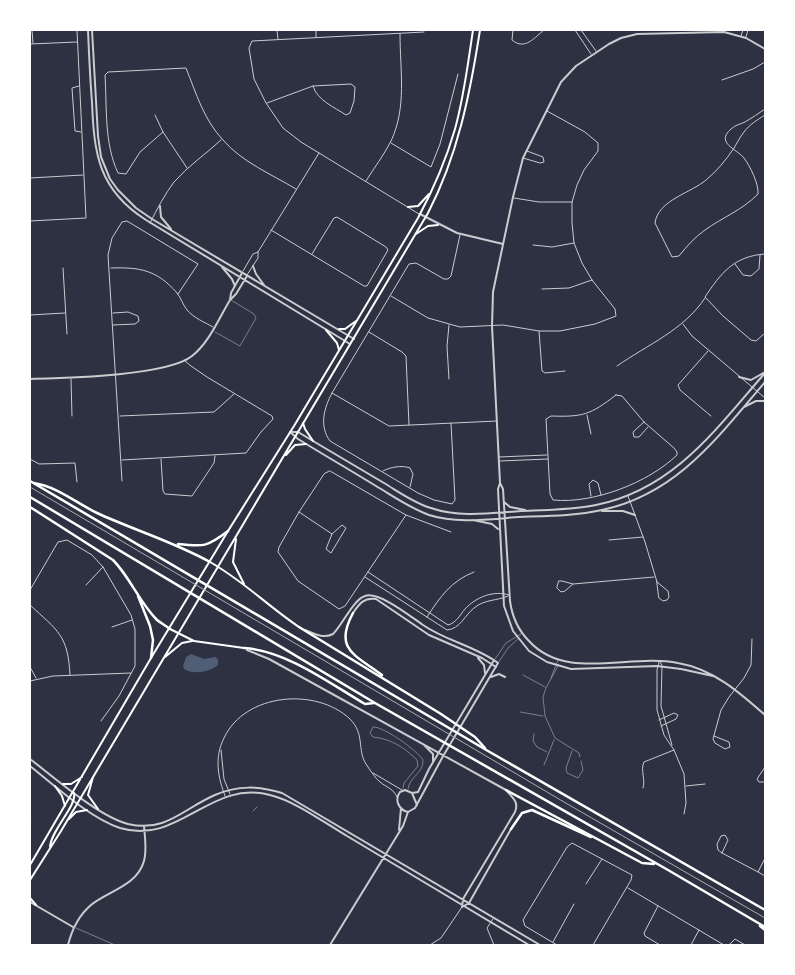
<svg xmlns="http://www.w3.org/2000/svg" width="795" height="975" font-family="Karla,sans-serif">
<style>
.water{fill:#4f5d75}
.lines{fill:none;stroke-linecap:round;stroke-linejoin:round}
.service{stroke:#caccd0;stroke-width:0.5}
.minor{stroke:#caccd0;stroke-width:1}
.tertiary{stroke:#caccd0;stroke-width:2}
.secondary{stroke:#fff;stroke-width:2}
.motorway{stroke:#fff;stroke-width:2.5}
.tram{stroke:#abadb3;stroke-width:1}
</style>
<rect width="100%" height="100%" fill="#2d3142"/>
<path class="water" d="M191,654L204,659L215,657L218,659V665C210,672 194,675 184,669L183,666L186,657Z"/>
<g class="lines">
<path class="service" d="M215,332L240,346L256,318L254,314L231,300
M495,659L506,643L521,634
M498,663L508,648L518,639
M558,666L546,688L543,697L545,716L555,738L579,753L580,757
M523,675L545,687
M551,678L558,660
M520,712L543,716
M534,734L533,741L537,747L547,752
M572,751L566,768L567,773L578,778L583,770L581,761
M544,765L554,740
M403,788L404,783L418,766L417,760C404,747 391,739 373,737L370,733L373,727C383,726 418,751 423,760C424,773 409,777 408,789
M253,811L257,807
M30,824L31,823
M76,928L115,945"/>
<path class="minor" d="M32,30L33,43
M277,30L278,39
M316,30V37
M513,30L512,40C525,51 535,37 544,30
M575,30L591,54
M581,30L596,51
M741,36L743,30
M746,37L748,30
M30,44L77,42
M722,80L753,69L765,62
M79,86L72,88L75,131L81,132
M267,103L313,86C317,100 334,107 346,115L350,113L354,101L355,87L351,84L313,86
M765,109C759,113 752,118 745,122C741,124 735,125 731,129C715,143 737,149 744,158C750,166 759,184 758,194C741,211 723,217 705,230C695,237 687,246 679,256L672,257L655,223C658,200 691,193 706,180C717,171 726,160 734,148C737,143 740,137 744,132C749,125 757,120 765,115
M155,115L163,132L187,168
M163,132L140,152L126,174L118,173C104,143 107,107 105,75L108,72L186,68C196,93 204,120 223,140C242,162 271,174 296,189
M391,143L431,167L440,144L458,74
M523,158L540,163L544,162L543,157L527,151
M30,178L83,175
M366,181C374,168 384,155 391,141C407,107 400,71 400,34
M514,198L539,202H572
M419,214L301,142L283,128L266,103L254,79L249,48L252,41L424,32
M30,221L86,218L77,30
M150,223C157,209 165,194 174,182C188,166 206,154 221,140
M271,230L364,286H367L388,250L386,247L337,217L334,218L312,254
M533,245L552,247L574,243
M765,254C734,256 721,273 705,297L723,316L751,340L756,341L765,333
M735,264L743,275L751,276L759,269L760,255
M63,268L67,334
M111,268C140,267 157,270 177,293C181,298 183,305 187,310C194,318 204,322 213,327
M243,271L253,254L258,252L319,153
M247,275L258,258V252
M542,289L569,288L592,280
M391,296L428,318L460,327L503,325L539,331H560L595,324L616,316L615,309L592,280L582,263L574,243L572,223V202L577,185L584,170L598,151V143L585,132L547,111
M30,315L65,313
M683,324L692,336L765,398
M113,325L135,324L139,321L138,316L128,312L113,313
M539,331L542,371L545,373L565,371
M369,332L402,352L406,356L409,425
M708,351L678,385L680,390L711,416
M617,366C647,345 684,330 705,298
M71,379L72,416
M449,379L447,346L449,325
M332,393L389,426L497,421
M616,395L622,396L644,422L674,448L677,452V455C648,483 593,504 553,500L550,494L546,419L551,416C583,417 590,415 616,395Z
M587,415L591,434
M120,416L214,412L234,394
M644,422L633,432L634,437H639L648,427
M451,423L455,500L452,504L434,500L418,493L330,441C319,426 324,408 332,393L409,264L416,263L444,279H448L451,276L460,235
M499,457L547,455
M30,459L39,464L75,463L77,482
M161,459L163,491L165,494L192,496L214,463L215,456
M122,460L246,453L261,432L273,419L272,416L207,377L191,366L185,361
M500,461L548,459
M330,471L406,515L345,606L339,609L298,581L278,552L279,547L299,512L324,474Z
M383,471C390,467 402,465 410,468L413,474L410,487
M122,481L108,255L112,238L122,222L127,221L198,264L178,294
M591,496L589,484L593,480L598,483L601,495
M628,496L645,542L657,582
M299,512L332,534L342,525L346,528L331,553L326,549L332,534
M406,515L451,532
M609,540L643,537
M368,572L448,625C456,623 460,615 465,609C476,597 494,590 509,595
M365,577L447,630C460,629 465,615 474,608C485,599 497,601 508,596
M559,581H562L573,584L565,591L561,592L557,588Z
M657,582L668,591L669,597L667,600L663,601L659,598Z
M573,584L654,577
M86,585L103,567
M30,590L58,542L67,540L92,555L103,567L131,615L135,629V666L119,696L101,721
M30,605C58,631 68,635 70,675
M427,617C440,597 451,581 474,572
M112,627L132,620
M660,661L662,666L661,706L672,745
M659,662L657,670V710L664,735L674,750L684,774L686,803L684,814
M30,667L36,678
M30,681L53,676L131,673
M659,720L674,713L678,715L676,719L661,726
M714,736L729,742L730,747L725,749L715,743L713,739L721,710L729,697L744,678L751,665L752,639
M221,750L224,779L230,794
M765,767L757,779L759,782H765
M373,773L402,790
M686,786L705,784
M643,788C646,780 640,770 644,762L674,750
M225,796C218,777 214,758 224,738C245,693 316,687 350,719C365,734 357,750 366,764C370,770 375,778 380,782C386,787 394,789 397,797
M722,853L728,840L725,835L721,836L717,844L718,850L722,853L758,872
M765,858L758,872L765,876
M586,884L602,859
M628,888L724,945
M658,906L644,933L645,936L660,945
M493,919L487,928L494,945
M553,942L574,904
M430,945L441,938L462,907
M557,945L525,926L523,920L567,847L572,843L632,875L631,880L593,945
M691,945L699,930
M729,945L735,939L745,945"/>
<path class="tertiary" d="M88,30C89,54 90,78 92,102C94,155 99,190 146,220L350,344
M92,30L98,136L101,157L110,179L118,190L136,208L152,219L354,339
M765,49L746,38L724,32L637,34L621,38L609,44L576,66L561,82L523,158L513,197L493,292L492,326L500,483L503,489L510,601C512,616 518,630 529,641C566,682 630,653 678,663C713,669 739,692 765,715
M160,206L161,217L171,229
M420,214L457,233L503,244
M253,266L256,274L264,285
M222,267L232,279L235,286
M230,300L231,293L242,273
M739,377L751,380L765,372
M30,379C64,378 167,376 192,356C209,343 219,318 230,300L236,294L247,276
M744,407L756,401H765
M290,432L298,439C324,455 350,470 376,486C393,496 410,508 429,515C457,524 490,519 519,517C547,516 575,516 602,510C677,494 718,437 765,382
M291,432H298L313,441C337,455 360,469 384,483C399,492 414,503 431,508C459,518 492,513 521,511C546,510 571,510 596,505C674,489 716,429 765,373
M500,483L498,489L504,606L513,631L529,651L547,662L571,669L657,666L681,669L713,676
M504,502L510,507L525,510
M602,511H623L635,515
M473,520L492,524L498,529
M353,613C359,604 364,597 376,599L429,635L482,658L496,667
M305,630C315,634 323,639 333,634C343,624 353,600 365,596C379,591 411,617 423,625C446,641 475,646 498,663L442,758L415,808L408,812
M247,650L269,659L506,790C513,798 519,802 515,812L463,899L462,907
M478,658L484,665L485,673
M491,677L499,674L505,677
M424,745L433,754V761
M30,759C55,778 98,816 128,824C166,833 184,808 215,795C238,785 259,786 282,793L540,945
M30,766C55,786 90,818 120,828C179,846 210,779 270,795C295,801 325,823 347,836C408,872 468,909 529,945
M412,793L418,792L429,769L494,660
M408,812C399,810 394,800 400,792L405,790L412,793L417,805
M399,830L401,808
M30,902L73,927
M462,907L469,903L511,829
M68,945C72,929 78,916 91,905C108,891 137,886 144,861C147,850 145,837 144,826
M330,945L403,826L408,812"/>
<path class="secondary" d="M408,207L418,206L429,194
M416,234L428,226L438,225
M339,329H345L356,321
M326,330L337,343L339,350
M303,423L305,429L313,441
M286,455L295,445L306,444
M236,539L233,562L244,584
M210,562C242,580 268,606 299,627
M170,629L194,641L244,648
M165,657L182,643L192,641
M93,777L88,795L98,809
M63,784H71L82,777
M55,786L62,796L65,806
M69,819L76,812L87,810
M50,847C51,830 77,806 74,793
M30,865L151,658L228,531L294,426L418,218C433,190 446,160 455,129C464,97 468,63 473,30
M30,880L61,831L428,213C458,155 470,94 480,30
M30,898L36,905"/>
<path class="motorway" d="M30,481L488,751L765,910
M34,483C58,487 76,503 97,513C134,530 174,542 210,562
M30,497L375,703L668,870L765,927
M30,507L113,560C130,577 139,602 157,620C161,623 166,626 170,629
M178,544C204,547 207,547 228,531
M138,596L150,626L153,640L151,658
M353,613C333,650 356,655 382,675
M299,627L441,714L475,737L485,748
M244,648C287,651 329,683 365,704L374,703
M506,790L642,863L654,864
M511,829L522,813L532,810L591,837
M760,926L765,930"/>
<path class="tram" d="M30,487L564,802L765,918"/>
</g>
<rect width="795" height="975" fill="none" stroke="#ffffff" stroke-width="62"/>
</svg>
